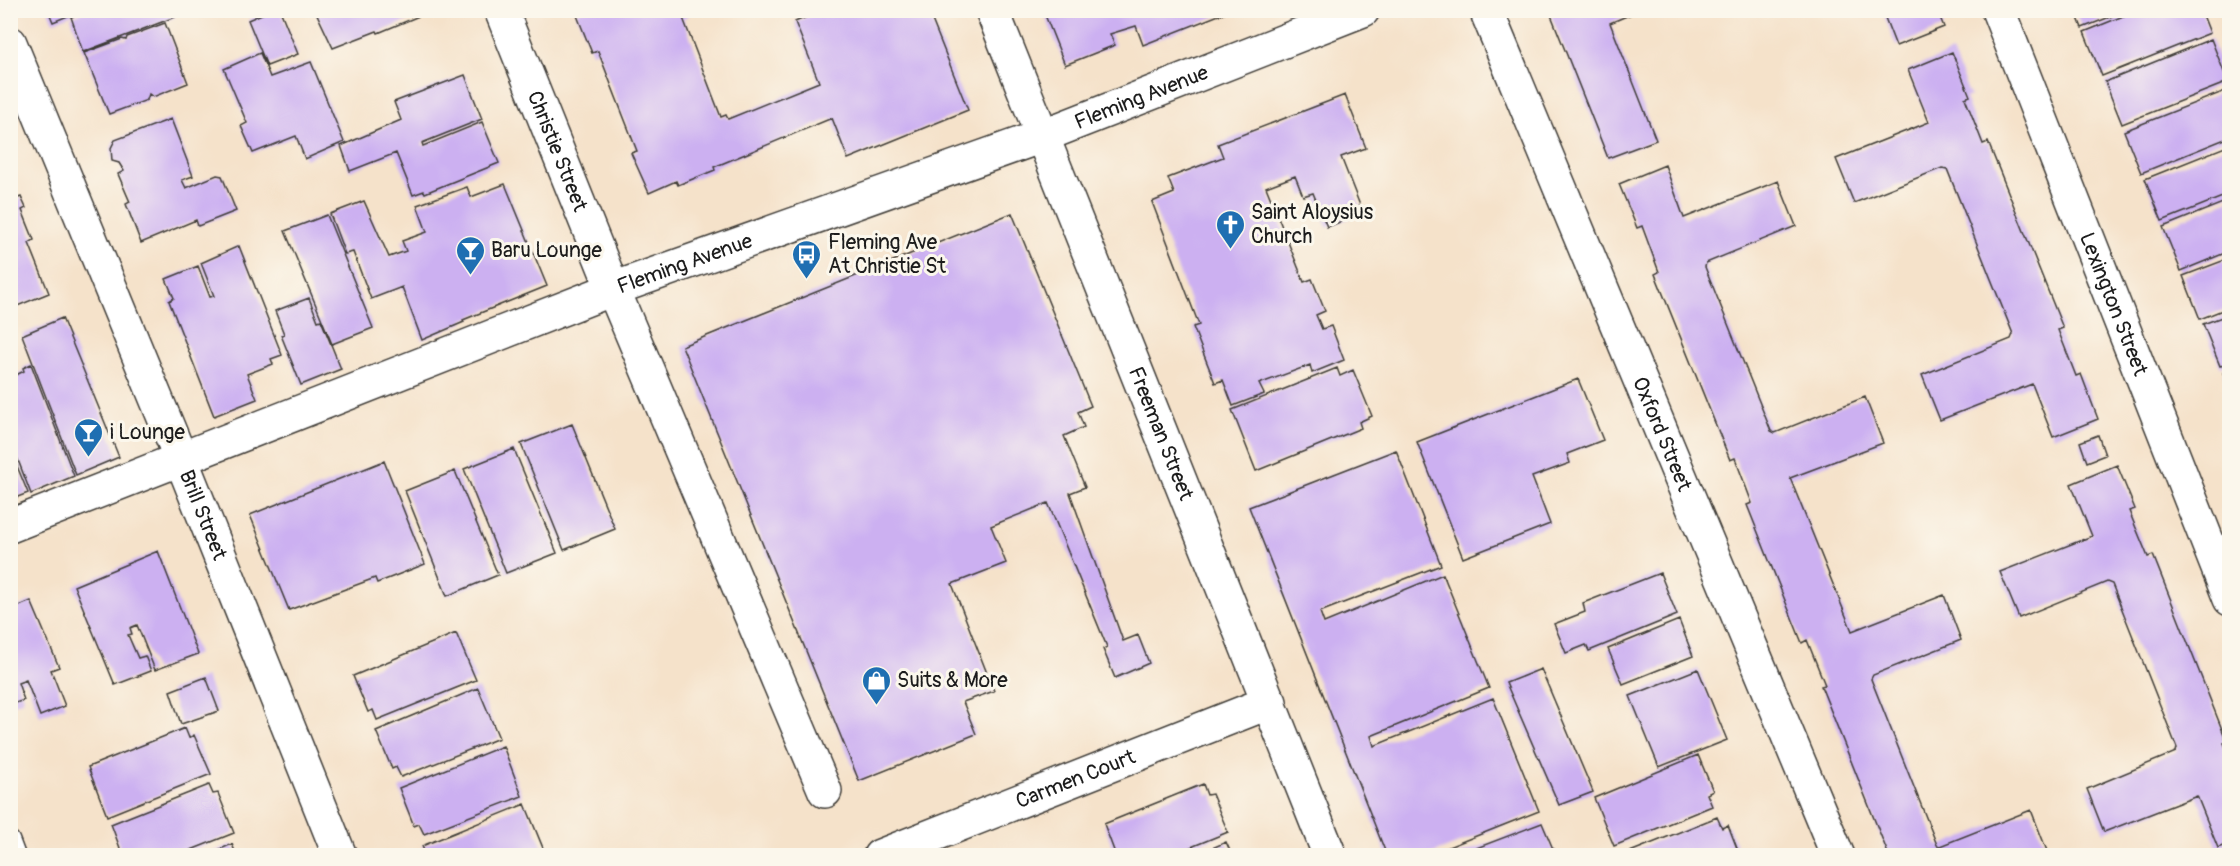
<svg xmlns="http://www.w3.org/2000/svg" width="2240" height="866" font-family="Pangolin,sans-serif">
<style>
.building{fill:#ccb0f1}
.lines{fill:none;stroke-linecap:round;stroke-linejoin:round}
.service-casing{stroke:#3d3a36;stroke-width:21}
.minor-casing{stroke:#3d3a36;stroke-width:36}
.service{stroke:#fff;stroke-width:18}
.minor{stroke:#fff;stroke-width:33}
.labels{text-anchor:middle;dominant-baseline:central;stroke-width:6;stroke-linejoin:round;paint-order:stroke}
.street-label{font-size:21px;fill:#1c1c1c;stroke:#fbf7ec}
.poi-label{font-size:21px;fill:#1c1c1c;stroke:#fbf7ec;text-anchor:start}
</style>
<rect width="100%" height="100%" fill="#fbf7ec"/>
<filter id="ink" filterUnits="userSpaceOnUse"><feTurbulence type="fractalNoise" baseFrequency=".0167" numOctaves="2"/><feDisplacementMap in="SourceGraphic" scale="12" xChannelSelector="R" yChannelSelector="G"/><feConvolveMatrix kernelMatrix="1 2 1 2 8 2 1 2 1" color-interpolation-filters="sRGB"/></filter>
<filter id="wash" filterUnits="userSpaceOnUse"><feTurbulence type="fractalNoise" baseFrequency=".008" numOctaves="4" result="noise"/><feDisplacementMap in="SourceGraphic" scale="24" xChannelSelector="R" yChannelSelector="G"/><feGaussianBlur stdDeviation="1.35" result="paint"/><feColorMatrix in="noise" values="0 0 0 0 0 0 0 0 0 0 0 0 0 0 0 0 0 1.4 0 .05"/><feComposite in="paint" operator="in"/></filter>
<g filter="url(#wash)">
<rect width="100%" height="100%" fill="#f5e2ca"/>
<g id="blocks">
<path class="building" d="M48,10H80V11L53,22Z
M88,10H173L175,17L83,52L71,17Z
M271,10H280L298,54L267,66L248,20Z
M315,10H431V11L378,33L377,31L333,48Z
M583,10H685L688,16L683,18L721,117L726,115L728,119L819,82L795,22L823,10H928L968,110L848,159L832,118L714,167L715,170L678,185L676,181L649,193L631,153L637,151L598,51L592,53L576,13Z
M1043,10H1229V11L1143,45L1136,26L1110,34L1115,45L1065,65Z
M1549,10H1641L1610,23L1656,140L1608,158Z
M1882,10H1937L1944,27L1896,46Z
M2075,10H2125V11L2082,28Z
M2138,10H2201L2210,33L2102,76L2084,32Z
M165,23L188,83L153,97L149,94L147,100L109,114L84,53L122,39L126,40L127,37Z
M2211,39L2228,82L2122,124L2105,82Z
M1952,52L1970,96L1965,98L1983,144L1988,142L2063,328L2058,330L2076,376L2081,374L2098,419L2053,437L2032,384L1940,420L1922,375L2011,339L2013,334L1947,169L1942,168L1854,203L1836,159L1929,122L1908,70Z
M260,53L270,77L311,62L344,142L305,159L296,136L253,153L241,126L247,123L224,69Z
M465,75L482,119L422,143L423,146L482,122L499,163L425,193L424,191L413,195L396,153L350,171L341,146L401,120L394,102Z
M2230,89V137L2141,173L2124,131Z
M1345,95L1366,148L1341,157L1363,213L1327,227L1313,193L1303,196L1295,176L1266,187L1304,282L1312,279L1325,311L1316,315L1322,329L1331,326L1344,360L1312,373L1310,365L1259,384L1264,394L1233,406L1223,380L1215,383L1193,327L1199,325L1152,202L1174,193L1168,178L1223,157L1218,144Z
M171,119L193,176L182,180L186,188L217,175L222,176L236,211L198,226L196,220L141,243L126,204L130,202L118,174L124,171L119,163L112,161L111,148L115,140Z
M2230,145V194L2162,221L2145,179Z
M1665,165L1684,218L1778,181L1796,226L1706,263L1705,267L1771,431L1775,433L1865,397L1883,443L1790,478L1852,631L1944,595L1961,640L1873,675L1871,679L1937,845L1940,846L2031,810L2049,856H1889L1821,686L1825,685L1807,640L1802,643L1747,505L1752,503L1735,458L1730,460L1655,274L1659,272L1642,226L1637,228L1619,184Z
M505,184L547,286L463,320L464,322L422,340L402,287L371,299L353,252L345,254L330,214L364,201L389,257L406,251L402,241L427,232L417,205L467,187L471,197Z
M21,197L26,208L22,210L34,240L29,243L49,293L10,309V201Z
M2230,200V251L2181,271L2163,227Z
M1012,213L1091,406L1078,412L1084,427L1064,436L1085,487L1070,493L1123,641L1138,635L1149,663L1115,678L1103,649L1107,647L1048,503L991,526L1006,563L952,584L994,691L963,702L976,734L859,781L682,346Z
M327,215L373,328L332,344L285,231Z
M239,246L282,355L271,359L273,364L247,374L257,399L214,416L169,301L174,298L166,279L198,266L210,297L214,296L201,263Z
M2230,258V307L2200,319L2183,276Z
M309,298L318,321L321,320L341,369L301,385L281,335L284,334L275,311Z
M2230,314V363L2220,366L2203,324Z
M62,318L119,457L76,475L22,335Z
M31,364L74,476L31,494L10,439V378L24,371L23,368Z
M1337,368L1340,376L1353,370L1372,416L1359,422L1361,428L1256,471L1232,410Z
M2230,370V390H2229L2223,373Z
M1578,379L1603,440L1567,454L1570,463L1532,477L1550,524L1463,558L1417,442Z
M572,424L615,529L564,550L521,444Z
M2098,435L2105,455L2087,462L2080,442Z
M10,449L28,493L10,500Z
M514,449L557,553L506,573L464,469Z
M1396,450L1441,565L1320,612L1324,623L1443,574L1489,688L1371,736L1374,746L1493,698L1539,811L1426,856H1387L1249,507Z
M384,461L425,564L377,583L375,578L289,610L250,515Z
M2117,465L2135,509L2129,511L2148,557L2153,555L2227,742L2224,743L2230,757V843L2218,848L2197,796L2104,832L2087,789L2176,752L2177,748L2112,584L2107,582L2019,618L2000,572L2092,536L2071,484Z
M455,471L498,575L447,596L405,491Z
M158,551L198,654L155,670L137,625L130,628L132,634L128,635L138,658L145,656L151,671L115,685L74,586Z
M1660,573L1677,615L1589,651L1586,645L1566,653L1554,624L1585,612L1583,603Z
M31,601L59,667L51,670L65,706L40,716L26,680L18,683L24,700L10,705V610Z
M1679,620L1693,656L1623,684L1608,649Z
M456,633L476,680L377,720L373,710L368,712L353,676Z
M1541,669L1593,792L1559,805L1506,683Z
M1698,669L1727,740L1659,767L1630,696Z
M206,677L219,711L181,724L170,691Z
M478,688L499,738L401,777L396,767L392,769L376,731Z
M185,728L189,738L194,735L211,774L107,816L88,767Z
M503,746L522,796L424,834L419,824L414,826L399,788Z
M1698,755L1713,791L1707,794L1712,806L1614,846L1594,798Z
M1203,784L1207,795L1212,794L1228,832L1169,856H1116L1104,824Z
M209,785L213,794L218,793L234,833L176,856H123L111,824Z
M525,804L545,853L539,856H426L422,846Z
M1717,817L1722,828L1728,825L1740,856H1620Z
M1542,823L1556,856H1458V855Z
M1226,842L1231,853L1236,852L1238,856H1194Z
M232,844L236,854L241,852L243,856H205Z
M1043,849L1046,856H1027V855Z"/>
</g>
</g>
<g filter="url(#ink)">
<use href="#blocks" fill-opacity="0" stroke="#3d3a36" stroke-width="1.5"/>
<g class="lines">
<defs>
<path id="service" d="M10,840L16,856"/>
<g id="minor">
<path id="s1" d="M501,10L613,289L825,791"/>
<path id="s2" d="M992,10L1330,856"/>
<path id="s3" d="M1486,10L1838,856"/>
<path id="s4" d="M1998,10L2230,599"/>
<path id="s5" d="M10,43L181,459L340,856"/>
<path id="s6" d="M10,526L613,289L1042,136L1363,10"/>
<path id="s7" d="M880,856L1270,702"/>
</g>
</defs>
<use href="#service" class="service-casing"/>
<use href="#minor" class="minor-casing"/>
<use href="#service" class="service"/>
<use href="#minor" class="minor"/>
</g>
</g>
<defs>
<symbol id="church-pin" viewBox="-11 -11 22 30"><path d="M0 17L-7.5 6A9.5 9.5 0 1 1 7.5 6Z" fill="#1f6fb2" stroke="#fbf7ec"/><path d="M-1.2-6h2.4v3.5h3.3v2.4h-3.3V6h-2.4V-.1h-3.3v-2.4h3.3Z" fill="#fff"/></symbol>
<symbol id="bar-pin" viewBox="-11 -11 22 30"><path d="M0 17L-7.5 6A9.5 9.5 0 1 1 7.5 6Z" fill="#1f6fb2" stroke="#fbf7ec"/><path d="M-6-5H6L.8 .8V4.5H3.5V6h-7V4.5H-.8V.8Z" fill="#fff"/></symbol>
<symbol id="bus-pin" viewBox="-11 -11 22 30"><path d="M0 17L-7.5 6A9.5 9.5 0 1 1 7.5 6Z" fill="#1f6fb2" stroke="#fbf7ec"/><path d="M-5-6H5V4H4V6H2V4H-2V6H-4V4H-5ZM-3.5-4V0h7V-4ZM-3.5 1.2v1.5H-2V1.2ZM2 1.2v1.5H3.5V1.2Z" fill="#fff"/></symbol>
<symbol id="shop-pin" viewBox="-11 -11 22 30"><path d="M0 17L-7.5 6A9.5 9.5 0 1 1 7.5 6Z" fill="#1f6fb2" stroke="#fbf7ec"/><path d="M-5-2.5h2.3a2.7 3.5 0 0 1 5.4 0H5L5.5 6h-11ZM-1.5-2.5h3a1.5 2.3 0 0 0-3 0Z" fill="#fff"/></symbol>
</defs>
<g fill-rule="evenodd">
<use href="#church-pin" x="1214" y="208" width="33" height="45"/>
<use href="#bar-pin" x="454" y="234" width="33" height="45"/>
<use href="#bus-pin" x="790" y="238" width="33" height="45"/>
<use href="#bar-pin" x="72" y="416" width="33" height="45"/>
<use href="#shop-pin" x="860" y="664" width="33" height="45"/>
</g>
<g class="labels">
<g class="street-label">
<text stroke="none"><textPath href="#s6" startOffset="1210">Fleming Avenue</textPath></text>
<text stroke="none"><textPath href="#s1" startOffset="152">Christie Street</textPath></text>
<text stroke="none"><textPath href="#s6" startOffset="724">Fleming Avenue</textPath></text>
<text stroke="none"><textPath href="#s4" startOffset="316">Lexington Street</textPath></text>
<text stroke="none"><textPath href="#s2" startOffset="456">Freeman Street</textPath></text>
<text stroke="none"><textPath href="#s3" startOffset="459">Oxford Street</textPath></text>
<text stroke="none"><textPath href="#s5" startOffset="510">Brill Street</textPath></text>
<text stroke="none"><textPath href="#s7" startOffset="210">Carmen Court</textPath></text>
</g>
<g class="poi-label">
<text x="1251" y="212">Saint Aloysius<tspan x="1251" dy="24">Church</tspan></text>
<text x="828" y="242">Fleming Ave<tspan x="828" dy="24">At Christie St</tspan></text>
<text x="491" y="250">Baru Lounge</text>
<text x="110" y="432">i Lounge</text>
<text x="897" y="680">Suits &amp; More</text>
</g>
</g>
<rect width="2240" height="866" fill="none" stroke="#fbf7ec" stroke-width="36"/>
</svg>
